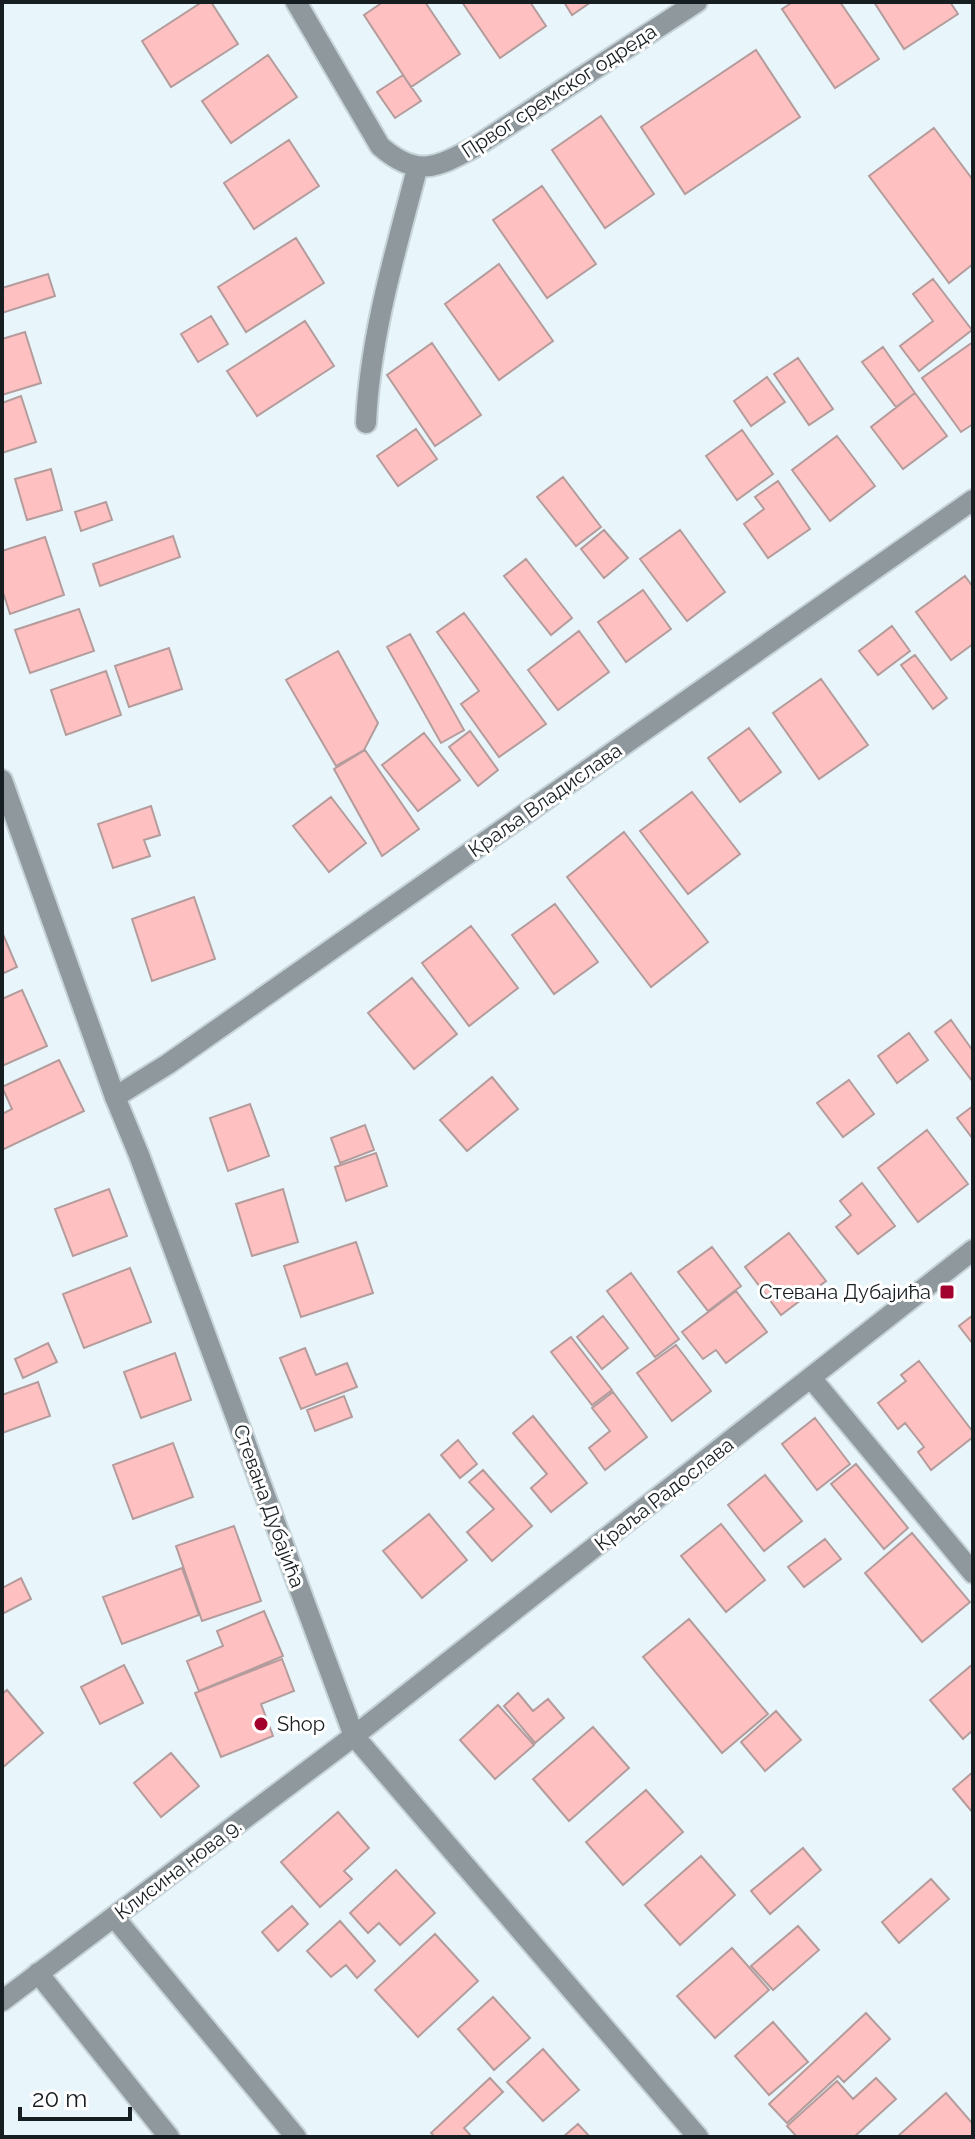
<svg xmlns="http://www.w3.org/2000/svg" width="975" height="2139" font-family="Raleway,sans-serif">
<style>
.building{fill:#fec0c1;stroke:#b59c9c;stroke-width:2}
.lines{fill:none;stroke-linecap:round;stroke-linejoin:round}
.service-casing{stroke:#c6d3d9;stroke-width:24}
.minor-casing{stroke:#c6d3d9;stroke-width:24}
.tertiary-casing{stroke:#c6d3d9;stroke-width:24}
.service{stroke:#8f989d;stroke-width:20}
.minor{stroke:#8f989d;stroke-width:20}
.tertiary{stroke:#8f989d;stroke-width:20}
.poi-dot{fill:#a2022d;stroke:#fff;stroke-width:3}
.labels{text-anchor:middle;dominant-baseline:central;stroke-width:6;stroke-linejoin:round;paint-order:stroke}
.street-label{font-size:20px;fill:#161e22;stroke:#fff}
.poi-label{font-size:20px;fill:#161e22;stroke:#fff;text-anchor:end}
</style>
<rect width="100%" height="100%" fill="#e8f6fc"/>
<path class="building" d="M202,2H211L238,44L171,87L142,41Z
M383,2H425L460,54L411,87L364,15Z
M462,2H530L546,26L500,58Z
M564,2H591L572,15Z
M793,2H840L879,59L835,88L782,9Z
M874,2H950L958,14L904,49Z
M756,50L800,117L685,194L641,127Z
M268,55L297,97L231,143L202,101Z
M403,75L421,101L395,118L377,92Z
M601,116L654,194L605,228L552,150Z
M934,128L973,180V264L949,283L869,176Z
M289,140L319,186L254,229L224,183Z
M542,186L596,264L547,298L493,220Z
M296,238L324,283L246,332L218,287Z
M499,264L553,341L499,380L445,304Z
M48,274L55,296L2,313V288Z
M933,279L972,330L919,371L900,346L933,321L913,294Z
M211,316L228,344L198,362L181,334Z
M305,321L334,366L257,416L227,371Z
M25,332L41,383L2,395V339Z
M973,342V424L961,432L922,378Z
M432,343L481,415L435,446L387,375Z
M883,347L915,393L896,407L862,362Z
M798,358L833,409L809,425L774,374Z
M767,377L785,402L751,426L734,401Z
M915,393L947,436L903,469L871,427Z
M21,396L36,442L2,453V403Z
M416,429L437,459L398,486L377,456Z
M742,430L773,474L737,500L706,456Z
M837,436L875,486L830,521L792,470Z
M51,469L62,510L27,520L15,479Z
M563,477L601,527L576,546L537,497Z
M778,481L810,529L768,558L744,524L764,509L755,497Z
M106,502L112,520L81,531L75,512Z
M604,530L628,558L604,578L581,549Z
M680,530L725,592L687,621L640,559Z
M173,536L180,557L100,586L93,564Z
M45,537L64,595L10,614L2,589V551Z
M526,559L572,618L551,635L504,576Z
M965,576L973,587V644L951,660L916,612Z
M643,590L671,629L626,662L598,622Z
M79,609L94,651L30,673L15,630Z
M464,613L546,724L499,757L461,704L479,691L437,632Z
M892,626L910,651L878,675L859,651Z
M579,631L609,672L558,710L528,670Z
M410,634L464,730L441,743L387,647Z
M169,648L182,689L129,707L115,666Z
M338,651L378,723L364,750L336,766L286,680Z
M915,655L947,698L933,709L901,665Z
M106,671L121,715L66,735L51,690Z
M821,679L868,745L819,779L773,713Z
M749,728L781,772L740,802L708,758Z
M470,731L498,770L478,786L449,747Z
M424,733L460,780L418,811L382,765Z
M365,750L419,829L382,856L334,769Z
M692,792L740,854L688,894L640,831Z
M331,797L366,843L329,872L293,826Z
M151,806L160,835L144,840L150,856L113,868L98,824Z
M624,832L708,942L651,987L567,877Z
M194,897L215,959L152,981L132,919Z
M555,904L598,962L554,994L512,935Z
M471,926L518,988L469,1026L422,963Z
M2,932L17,967L2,974Z
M412,978L457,1034L414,1069L368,1013Z
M22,990L47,1046L2,1066V999Z
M951,1020L973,1051V1082L935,1032Z
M909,1033L928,1060L897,1083L878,1056Z
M59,1060L84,1111L2,1150V1114L12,1109L2,1087Z
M492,1077L518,1109L467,1151L440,1120Z
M849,1080L874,1114L843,1137L817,1103Z
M250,1104L269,1156L228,1171L210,1118Z
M973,1106V1139L957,1118Z
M365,1125L374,1150L340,1163L331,1138Z
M927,1130L968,1184L918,1222L878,1168Z
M376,1153L387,1186L346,1201L335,1167Z
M862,1183L895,1226L858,1254L836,1227L851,1215L840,1201Z
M109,1189L127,1236L73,1256L55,1209Z
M283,1189L298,1242L252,1256L236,1204Z
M789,1233L826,1281L781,1315L745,1267Z
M356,1242L373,1293L301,1317L284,1266Z
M712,1247L741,1286L708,1311L678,1272Z
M130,1268L151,1322L84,1348L63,1294Z
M631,1273L679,1339L655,1357L607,1291Z
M736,1291L767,1332L726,1363L716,1350L703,1359L682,1332Z
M973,1315V1344L959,1326Z
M603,1316L628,1348L602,1369L577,1337Z
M571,1337L612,1390L592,1405L551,1352Z
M48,1343L57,1362L23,1378L15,1359Z
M676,1345L711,1391L672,1421L637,1373Z
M305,1348L316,1375L347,1363L357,1387L301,1409L280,1358Z
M175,1353L191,1400L141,1418L124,1372Z
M919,1361L973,1432V1437L931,1470L918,1452L924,1447L905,1423L898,1429L878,1403L906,1381L901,1375Z
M38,1382L50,1416L2,1433V1395Z
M613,1392L647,1437L605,1470L589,1448L610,1431L592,1408Z
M344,1396L352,1417L315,1431L307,1410Z
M533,1416L587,1483L551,1512L531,1488L547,1474L513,1433Z
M815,1418L850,1464L817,1490L782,1444Z
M458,1440L477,1464L460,1478L441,1455Z
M173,1443L193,1497L133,1519L113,1465Z
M856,1464L908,1528L884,1549L831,1484Z
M483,1470L532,1526L492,1561L467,1532L494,1509L469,1482Z
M765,1475L802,1521L764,1551L728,1505Z
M429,1514L467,1560L422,1598L383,1551Z
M721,1524L765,1580L726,1612L681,1556Z
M234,1526L261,1601L202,1621L176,1546Z
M912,1533L970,1602L922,1642L865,1573Z
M825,1539L841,1559L804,1587L788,1567Z
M182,1568L199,1615L122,1644L103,1597Z
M21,1578L31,1599L2,1614V1588Z
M264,1611L283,1656L199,1691L187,1661L223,1646L217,1631Z
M689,1619L768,1714L722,1753L643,1657Z
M282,1659L294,1691L261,1704L273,1736L221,1757L195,1693Z
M973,1664V1730L963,1739L930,1700Z
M124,1665L143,1703L100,1724L81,1687Z
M7,1690L43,1733L2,1768V1694Z
M518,1693L533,1711L548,1699L564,1718L535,1743L504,1706Z
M498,1705L534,1745L495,1779L460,1740Z
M776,1711L801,1740L765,1771L741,1742Z
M593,1727L629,1768L569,1821L533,1779Z
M171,1753L199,1786L161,1817L134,1783Z
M973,1772V1813L953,1789Z
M646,1790L683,1832L623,1885L586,1842Z
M338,1812L369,1848L344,1871L352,1879L320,1907L281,1862Z
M803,1848L821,1870L770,1914L751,1891Z
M701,1856L735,1895L680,1945L645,1905Z
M396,1870L435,1913L400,1945L379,1923L368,1933L350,1913Z
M931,1879L949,1899L899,1943L882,1922Z
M292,1906L308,1924L278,1951L262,1932Z
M340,1921L375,1961L357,1978L346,1965L331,1977L307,1951Z
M798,1926L819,1950L773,1990L751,1966Z
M435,1934L478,1981L418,2037L375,1990Z
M732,1948L769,1990L715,2038L677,1996Z
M493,1997L530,2038L494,2070L458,2029Z
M866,2013L890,2039L844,2082L838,2076L787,2123L769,2104Z
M773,2022L808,2062L769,2095L735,2056Z
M543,2049L579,2090L543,2121L507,2082Z
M490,2078L503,2092L464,2128L472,2137H435L431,2133Z
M876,2078L896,2099L854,2137H797L787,2126L837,2081L853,2099Z
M946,2093L973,2124V2137H897Z
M578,2124L590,2137H563Z"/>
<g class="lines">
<defs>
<path id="service" d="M38,1973L169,2137"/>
<path id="minor" d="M296,2L380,146C416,178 436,168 475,147L697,2
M366,423C370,336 395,253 417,169
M115,1097L168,1064L973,500
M811,1378L973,1573
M114,1917L296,2137
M2,2001L354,1736"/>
<path id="tertiary" d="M2,780L115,1097L139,1155L354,1736L698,2137
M354,1736L973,1250"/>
</defs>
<use href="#service" class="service-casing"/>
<use href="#minor" class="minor-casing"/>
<use href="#tertiary" class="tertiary-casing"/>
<use href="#service" class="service"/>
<use href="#minor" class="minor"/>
<use href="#tertiary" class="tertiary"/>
</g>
<g class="poi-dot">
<rect x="939" y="1284" width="16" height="16" rx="4"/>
<circle cx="261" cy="1724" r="8"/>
</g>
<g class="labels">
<g class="street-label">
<text transform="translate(559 91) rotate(-33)">Првог сремског одреда</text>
<text transform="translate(545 800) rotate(-35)">Краља Владислава</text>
<text transform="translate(664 1494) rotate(-38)">Краља Радослава</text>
<text transform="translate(269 1506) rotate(70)">Стевана Дубајића</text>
<text transform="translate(178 1869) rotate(-37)">Клисина нова 9.</text>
</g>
<g class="poi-label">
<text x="931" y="1292">Стевана Дубајића</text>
<text x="277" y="1724" text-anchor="start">Shop</text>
</g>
</g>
<rect width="975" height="2139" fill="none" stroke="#161e22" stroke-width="8"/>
<path d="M20 2107v12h110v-12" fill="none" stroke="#161e22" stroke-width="4"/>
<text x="32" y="2107" font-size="24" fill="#161e22" stroke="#ffffff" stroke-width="6" paint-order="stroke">20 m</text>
</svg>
